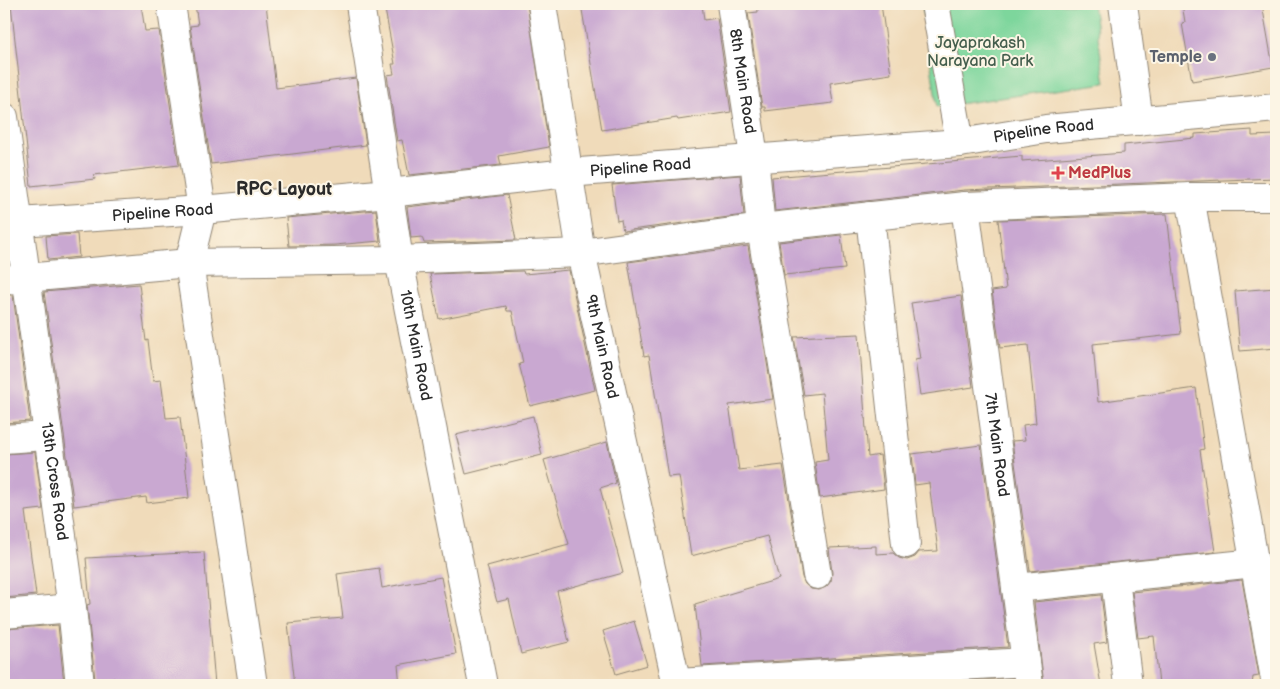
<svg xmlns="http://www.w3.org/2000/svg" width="1280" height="689" font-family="'Balsamiq Sans',sans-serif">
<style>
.green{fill:#7dd69c;stroke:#548064}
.building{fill:#c9a8d1}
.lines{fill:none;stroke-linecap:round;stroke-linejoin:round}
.minor-casing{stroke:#8e8372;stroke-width:30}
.major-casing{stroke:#8e8372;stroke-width:30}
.minor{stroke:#fff;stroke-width:28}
.major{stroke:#fff;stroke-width:28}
.worship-dot{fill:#6b7280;stroke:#fcf5e5;stroke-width:2}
.health-dot{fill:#e0444e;stroke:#fcf5e5;stroke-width:2}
.labels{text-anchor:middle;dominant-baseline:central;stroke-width:4;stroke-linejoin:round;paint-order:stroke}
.park-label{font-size:16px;fill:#445e4d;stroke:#fcf5e5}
.worship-label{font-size:16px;font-weight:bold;fill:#5b616d;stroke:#fcf5e5;text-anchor:end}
.street-label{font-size:16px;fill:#2b2b2b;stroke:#fcf5e5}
.health-label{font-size:16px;font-weight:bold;fill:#be3a42;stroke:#fcf5e5;text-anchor:start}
.neighbourhood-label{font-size:18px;font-weight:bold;fill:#2b2b2b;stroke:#fcf5e5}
</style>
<rect width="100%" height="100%" fill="#fcf5e5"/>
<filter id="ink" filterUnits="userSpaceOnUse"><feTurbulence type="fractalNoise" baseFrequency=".02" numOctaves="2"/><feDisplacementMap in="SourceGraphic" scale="10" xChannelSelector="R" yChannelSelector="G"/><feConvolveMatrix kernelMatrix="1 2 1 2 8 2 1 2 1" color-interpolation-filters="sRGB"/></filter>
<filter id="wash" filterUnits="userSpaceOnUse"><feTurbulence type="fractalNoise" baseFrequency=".0096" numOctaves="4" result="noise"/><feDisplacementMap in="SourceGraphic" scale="20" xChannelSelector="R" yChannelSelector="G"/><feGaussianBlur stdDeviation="1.12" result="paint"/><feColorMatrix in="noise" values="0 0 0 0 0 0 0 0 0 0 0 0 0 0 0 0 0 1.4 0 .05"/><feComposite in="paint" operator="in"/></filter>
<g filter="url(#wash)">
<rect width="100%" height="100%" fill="#f0dbba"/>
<path class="green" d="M922,4H1093L1105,83L937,107Z"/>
<g id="blocks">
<path class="building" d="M11,4H141L145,31L159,30L179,165L94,175L95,179L31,186Z
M195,4H266L276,88L356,78L366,145L211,164L190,26L198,25Z
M384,4H527L549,147L499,156L501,165L409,175L402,140L397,141L387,75L394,74L392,64H395Z
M581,4H702L704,20L717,18L731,112L678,120L677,118L602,130Z
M757,4H881L891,74L830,83L833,103L765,111V107H762L748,13L758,12Z
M1182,4H1262L1273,67L1192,81L1182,23L1185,22Z
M1252,130V136L1276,135V178L964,190L775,211L772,177L1022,156V161L1124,153V145L1195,138V134Z
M740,175L744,215L623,231L621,220L617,221L612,185Z
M507,195L516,240L424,243L422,237L411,238L407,207Z
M376,210L380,241L335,245L289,246L286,218Z
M1167,214L1181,334L1093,344L1098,402L1196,388L1204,449L1200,450L1215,552L1030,571L1012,441L1025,440L1023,425L1036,423L1028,345L1000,348L992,291L1006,289L998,220Z
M77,234L79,257L48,260L46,236Z
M841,235L845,269L784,275L779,242Z
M748,246L773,399L729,405L739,470L783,465L802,577L805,584L811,589L819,590L826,587L831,581L832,573L829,548L876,546V554L893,553L899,558L907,560L915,557L919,552L938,551L929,483L915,485L912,454L981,445L1008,647L702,666L695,604L779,579L767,536L691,556L679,476L668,477L649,355L644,356L628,262Z
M569,270L595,390L530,406L519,364L523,363L512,311H507L506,306L439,319L430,274L523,271L524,274Z
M139,284L146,341L148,340L153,381L161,380L166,418L180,417L189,498L147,503L146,497L74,506L44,292Z
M1276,288V348L1240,351L1235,291Z
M4,295H13L30,421L4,423Z
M961,296L973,387L920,395L915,360L920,359L911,303Z
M859,334L868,457L880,455L884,489L820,498L815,462L828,460L822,393L804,395L794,337Z
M533,416L542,455L466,474L456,435Z
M607,442L616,483L600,488L623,573L557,591L569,642L521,654L509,599L497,602L487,566L569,544L544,460Z
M35,452L43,509L25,511L36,595L4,598V454Z
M204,552L215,685H115L114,678L95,680L87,605L90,604L86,558Z
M379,568L382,588L441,577L456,654L398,665L400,685H295L288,623L343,618L337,574Z
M1242,580L1259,676L1253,677L1252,685H1159L1154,636L1138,638L1132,592Z
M1101,595L1107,642L1094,644L1101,685H1044L1034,602Z
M634,621L647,665L616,674L603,631Z
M58,625L64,684L4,685V629Z
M1012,678L1013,685H900Z"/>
</g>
</g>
<g filter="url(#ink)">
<use href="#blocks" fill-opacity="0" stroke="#8e8372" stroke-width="1"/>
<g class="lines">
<defs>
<g id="minor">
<path d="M171,4L202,210L189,263L253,685"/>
<path id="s1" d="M360,4L399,260L483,685"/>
<path id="s2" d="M542,4L581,253L677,685"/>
<path id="s3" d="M731,4L754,157L761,228L817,575"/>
<path d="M935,4L960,143"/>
<path d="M1123,4L1139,121"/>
<path id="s4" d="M4,117L72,608L80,685"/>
<path d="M1190,197L1276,685"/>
<path id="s5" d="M965,206L1029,685"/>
<path d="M870,216L906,544"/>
<path d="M4,280L189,263L399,260L581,253L761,228L965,206L1190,197H1276"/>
<path d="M4,439L46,436"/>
<path d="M1115,579L1128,685"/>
<path d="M1016,588L1255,563"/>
<path d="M4,614L72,608"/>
<path d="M677,683L1026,662"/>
</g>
<g id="major">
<path id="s6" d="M4,223L202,210L389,193L567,173L960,143L1046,129L1276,108"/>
</g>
</defs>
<use href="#minor" class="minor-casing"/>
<use href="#major" class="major-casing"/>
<use href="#minor" class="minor"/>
<use href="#major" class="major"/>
</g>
</g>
<circle class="worship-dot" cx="1212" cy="57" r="5"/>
<path class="health-dot" d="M1055.5 165.5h5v5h5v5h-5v5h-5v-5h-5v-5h5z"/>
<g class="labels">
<g class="park-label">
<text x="980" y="43">Jayaprakash<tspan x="980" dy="18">Narayana Park</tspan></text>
</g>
<g class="worship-label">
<text x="1202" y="57">Temple</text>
</g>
<g class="street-label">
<text stroke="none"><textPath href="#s3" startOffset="78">8th Main Road</textPath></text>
<text stroke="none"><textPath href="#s6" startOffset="1044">Pipeline Road</textPath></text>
<text stroke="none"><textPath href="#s6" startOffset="639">Pipeline Road</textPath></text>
<text stroke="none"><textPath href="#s6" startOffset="159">Pipeline Road</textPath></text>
<text stroke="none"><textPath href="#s1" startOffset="346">10th Main Road</textPath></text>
<text stroke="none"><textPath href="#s2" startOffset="348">9th Main Road</textPath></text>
<text stroke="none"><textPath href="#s5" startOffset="241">7th Main Road</textPath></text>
<text stroke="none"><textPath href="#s4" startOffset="368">13th Cross Road</textPath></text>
</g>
<g class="health-label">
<text x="1068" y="173">MedPlus</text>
</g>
<g class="neighbourhood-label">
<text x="284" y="189">RPC Layout</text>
</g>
</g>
<rect width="1280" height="689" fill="none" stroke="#fcf5e5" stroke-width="20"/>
</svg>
